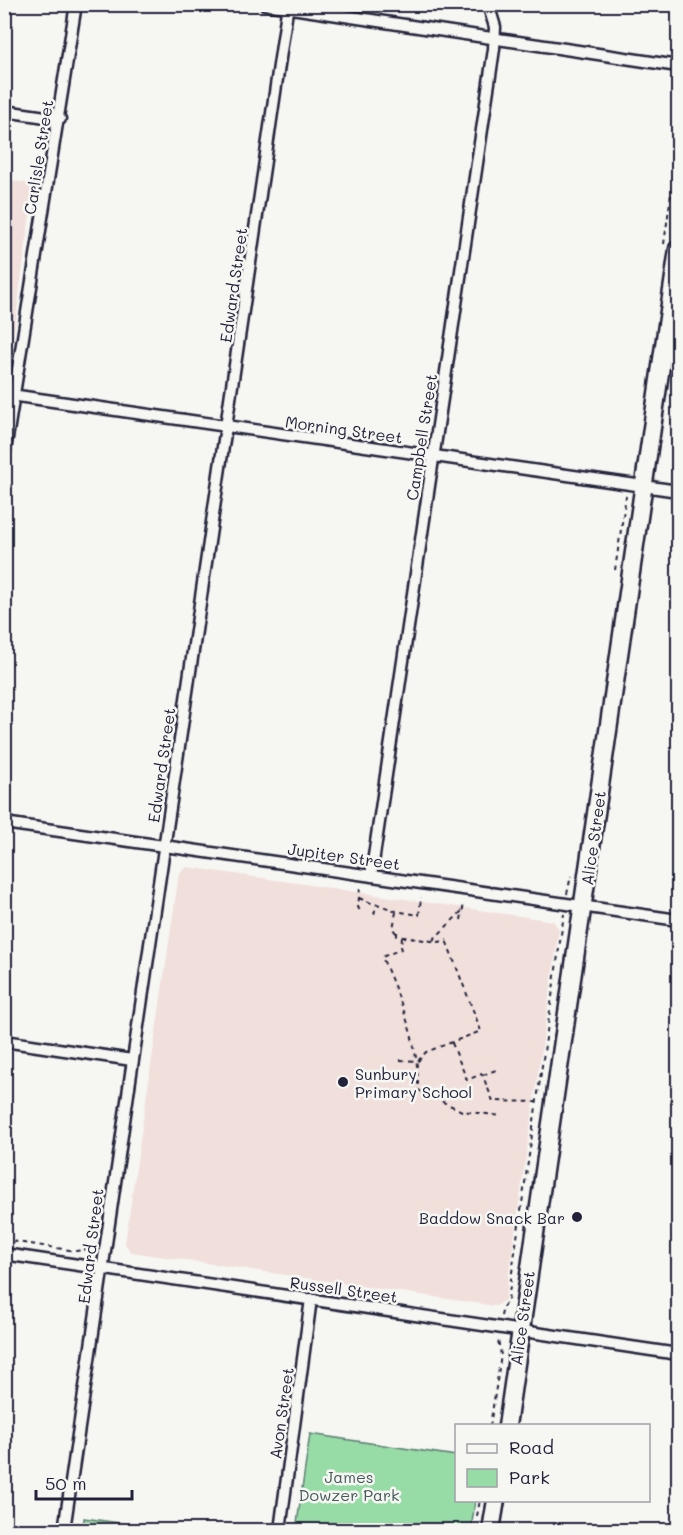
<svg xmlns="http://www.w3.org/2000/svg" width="683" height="1535" font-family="Mali,sans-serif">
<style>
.built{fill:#f1dfdb}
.green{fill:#97dba7;stroke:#5c7e71;stroke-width:1.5}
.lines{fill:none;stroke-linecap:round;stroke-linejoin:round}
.street-casing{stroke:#22223b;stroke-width:15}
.primary-casing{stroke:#22223b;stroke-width:21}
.path{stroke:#22223b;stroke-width:2;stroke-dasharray:4.5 4.5;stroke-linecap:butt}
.street{stroke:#f6f6f2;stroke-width:10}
.primary{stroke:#f6f6f2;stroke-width:16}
.poi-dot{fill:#22223b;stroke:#f6f6f2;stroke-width:2}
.labels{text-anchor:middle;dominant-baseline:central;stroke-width:5;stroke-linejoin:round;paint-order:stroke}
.street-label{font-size:16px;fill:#22223b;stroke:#f6f6f2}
.poi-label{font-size:16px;fill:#22223b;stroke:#f6f6f2;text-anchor:start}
.park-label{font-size:16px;fill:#455a5b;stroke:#f6f6f2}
</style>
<rect width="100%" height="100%" fill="#f6f6f2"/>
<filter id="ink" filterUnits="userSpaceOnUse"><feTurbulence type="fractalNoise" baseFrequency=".0167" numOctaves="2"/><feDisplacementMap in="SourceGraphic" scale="12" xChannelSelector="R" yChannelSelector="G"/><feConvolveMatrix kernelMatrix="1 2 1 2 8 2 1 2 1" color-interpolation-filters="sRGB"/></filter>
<g filter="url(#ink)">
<path class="built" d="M5,180L34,184L7,384L4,383Z
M187,867L553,921L559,929L505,1300L496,1306L131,1252L125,1244L179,874Z"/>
<path class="green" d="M310,1434L456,1456V1500L475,1501L471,1530H296Z
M84,1518L169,1530H83Z"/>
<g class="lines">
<defs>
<path id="street" d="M265,4L678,66
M4,111L60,119
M4,394L678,491
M4,457L76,4
M4,823L678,920
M371,876L494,49L495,27L488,4
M4,1041L132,1060
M4,1254L678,1354
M64,1530L288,4
M280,1530L311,1299"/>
<path id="primary" d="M507,1426L678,249
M491,1530L496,1500"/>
</defs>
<use href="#street" class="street-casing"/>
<use href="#primary" class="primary-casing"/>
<path class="path" d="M664,244L678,145
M615,570L626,496
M360,888L358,907L361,913
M567,894L571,876
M359,898L376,905
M396,912L393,929L397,934
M374,914L377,904L396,911L419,915L421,897
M461,920L464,903
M397,932V936L439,942L447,940
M402,937L401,949L382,957C401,1003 419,1040 418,1090L462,1111L502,1116
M433,940L463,910
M452,1043L467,1080L482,1074L493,1101L537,1102
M400,1060L418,1061L426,1052L481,1031L446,940
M483,1075L496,1070
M4,1240L76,1251L90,1249
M501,1316L503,1307L508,1300L564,914
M490,1426L501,1355L498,1340
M477,1516L480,1500"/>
<use href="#street" class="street"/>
<use href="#primary" class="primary"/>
</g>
</g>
<g class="poi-dot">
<circle cx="343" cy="1082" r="6"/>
<circle cx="577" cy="1217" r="6"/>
</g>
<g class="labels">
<g class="street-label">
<text transform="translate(38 157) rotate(-81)">Carlisle Street</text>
<text transform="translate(233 285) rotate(-82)">Edward Street</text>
<text transform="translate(344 429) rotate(8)">Morning Street</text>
<text transform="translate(421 437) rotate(-81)">Campbell Street</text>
<text transform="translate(161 765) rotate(-82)">Edward Street</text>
<text transform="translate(593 838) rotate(-82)">Alice Street</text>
<text transform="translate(344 856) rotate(8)">Jupiter Street</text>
<text transform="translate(90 1246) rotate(-83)">Edward Street</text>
<text transform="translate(344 1289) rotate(8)">Russell Street</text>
<text transform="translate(522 1318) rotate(-82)">Alice Street</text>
<text transform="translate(281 1413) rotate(-82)">Avon Street</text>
</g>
<g class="poi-label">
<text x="355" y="1073">Sunbury<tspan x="355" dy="18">Primary School</tspan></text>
<text x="565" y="1217" text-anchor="end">Baddow Snack Bar</text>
</g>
<g class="park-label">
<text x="349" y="1476">James<tspan x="349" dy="18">Dowzer Park</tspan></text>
</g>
</g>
<rect width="683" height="1535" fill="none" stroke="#f6f6f2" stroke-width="24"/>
<rect x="12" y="12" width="659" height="1511" fill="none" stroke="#22223b" stroke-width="2" filter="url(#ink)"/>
<rect x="455" y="1424" width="195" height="78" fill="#f6f6f2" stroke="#a1a1a9" stroke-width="1.5"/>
<rect x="467" y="1444" width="30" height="9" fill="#f6f6f2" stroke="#a1a1a9" stroke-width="1.5"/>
<text x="509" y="1454" font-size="18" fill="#22223b">Road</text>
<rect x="467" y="1469" width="30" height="18" fill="#97dba7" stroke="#a1a1a9" stroke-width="1.5"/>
<text x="509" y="1484" font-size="18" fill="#22223b">Park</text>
<path d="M36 1490v9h96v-9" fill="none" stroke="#22223b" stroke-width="3"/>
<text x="45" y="1490" font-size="18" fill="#22223b" stroke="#f6f6f2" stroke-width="4.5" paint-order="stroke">50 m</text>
</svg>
